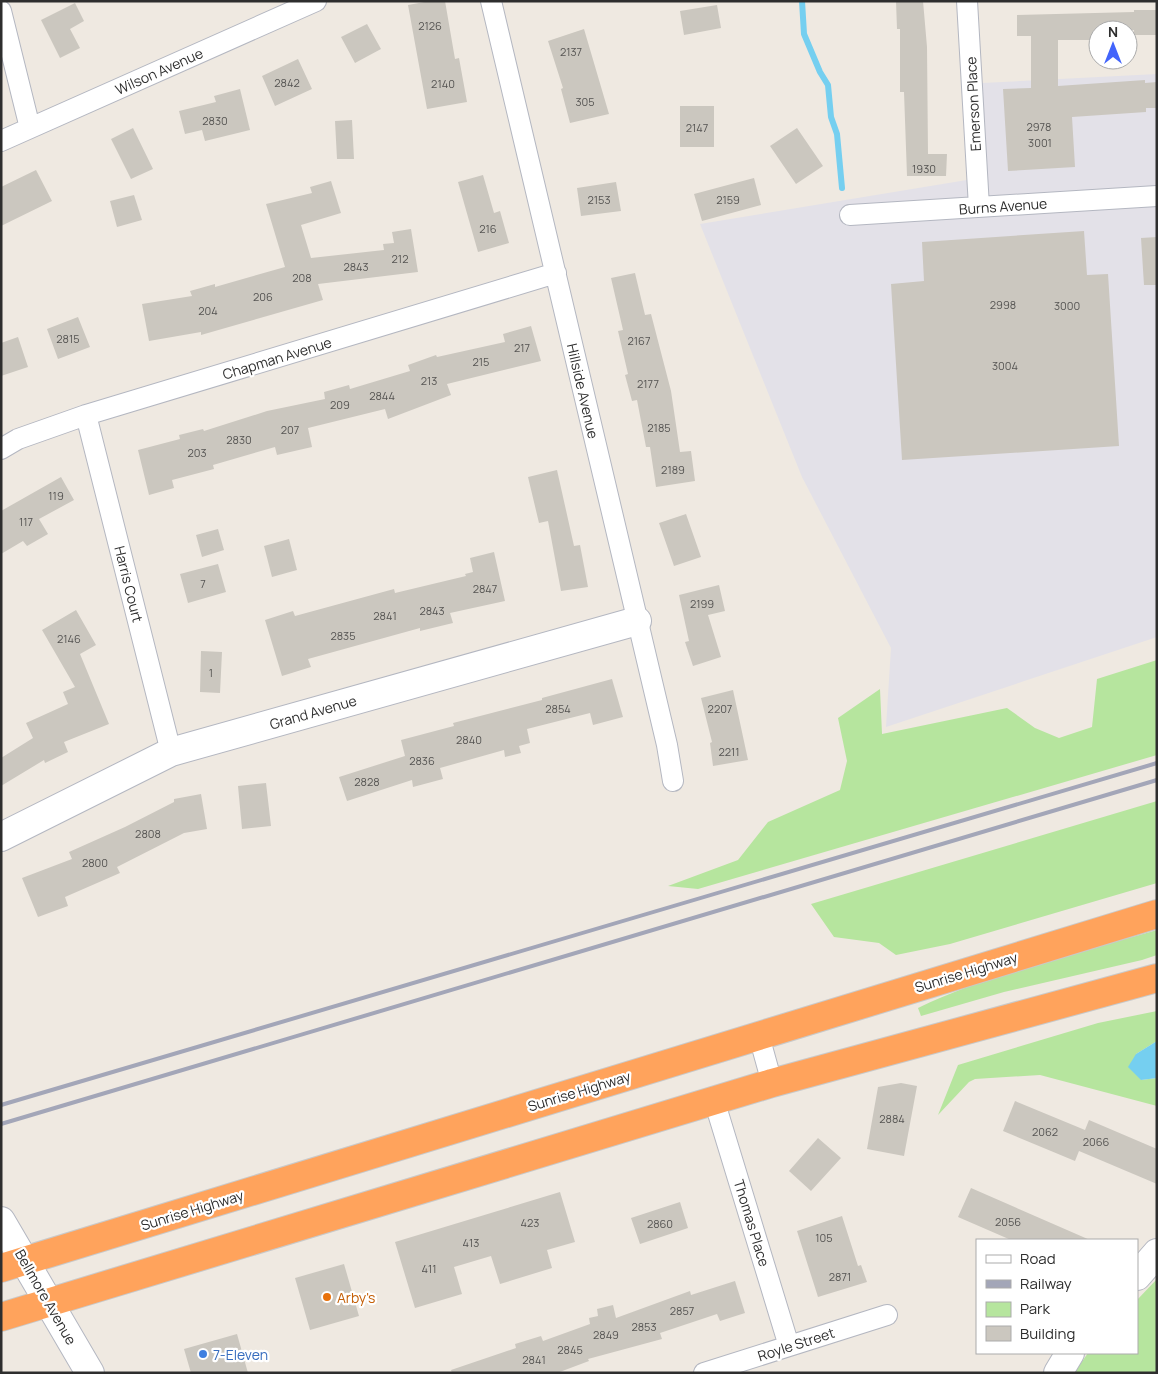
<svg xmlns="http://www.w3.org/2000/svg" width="1158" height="1374" font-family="Manrope,sans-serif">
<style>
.industrial{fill:#e3e1e8}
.green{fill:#b6e59e}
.water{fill:#75cff0}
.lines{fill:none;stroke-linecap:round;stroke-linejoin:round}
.stream{stroke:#75cff0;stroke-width:6}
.building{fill:#cbc7bf}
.street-casing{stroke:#b4b7c1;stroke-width:22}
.secondary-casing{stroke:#b4b7c1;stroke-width:30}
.highway-casing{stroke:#c9c9c9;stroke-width:30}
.street{stroke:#fff;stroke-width:20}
.secondary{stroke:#fff;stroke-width:28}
.highway{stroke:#ffa35c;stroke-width:28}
.rail{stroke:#a3a6b8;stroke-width:4}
.food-dot{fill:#e8710a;stroke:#fff;stroke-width:2}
.shop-dot{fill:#3f7fe0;stroke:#fff;stroke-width:2}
.labels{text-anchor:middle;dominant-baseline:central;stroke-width:4.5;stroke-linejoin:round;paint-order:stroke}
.number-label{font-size:11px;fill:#555452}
.street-label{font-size:14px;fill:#2e2e2e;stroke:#fff}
.food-label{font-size:14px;fill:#c56008;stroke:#fff;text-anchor:start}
.shop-label{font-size:14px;fill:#366cbe;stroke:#fff;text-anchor:start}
</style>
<rect width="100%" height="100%" fill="#efe9e1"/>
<path class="industrial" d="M1157,74V637L886,727L891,648L802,477L700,224L985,177L982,83Z"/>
<path class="green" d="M1157,660V755L698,889L668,886L738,860L768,822L840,790L847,761L838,718L880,689L882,734L1007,708L1035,728L1059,738L1092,727L1097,679Z
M1157,801V883L950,944L896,955L879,943L834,937L811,904Z
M1157,930V955L1142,960L1004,992L921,1016L918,1008C993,972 1077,953 1157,930Z
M1157,1011V1041L1136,1054L1141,1080L1157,1078V1106L1040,1075L975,1079L969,1082L938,1115L958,1065L1098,1023Z
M1157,1279V1373H1074L1088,1353H1137V1300Z"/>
<path class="water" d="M1157,1041V1078L1141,1080L1128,1067L1136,1054Z"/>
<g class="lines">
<path class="stream" d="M802,1L804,34L820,72L828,85L831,117L837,134L842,188"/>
</g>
<path class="building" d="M430,1H445L455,59L459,58L467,102L427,109L408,5Z
M896,1H923L927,47L928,154H947L946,176H907L904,92H900V29H897Z
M75,3L84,21L70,29L80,48L60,58L41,20Z
M717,5L721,28L684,35L680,11Z
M1134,10H1157V35H1134V30H1098V40H1058V86L1145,80V83L1157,82V108H1146V112L1072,117L1075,167L1008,171L1003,89L1031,88V36H1017V15L1134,12Z
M367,24L381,49L355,63L341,37Z
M584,29L609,114L570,123L561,89L563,88L548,41Z
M298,59L312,89L275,106L262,76Z
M240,89L250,130L205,141L202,130L185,134L179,111L216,102L214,96Z
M680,106H714V147H680Z
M352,120L354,159H337L335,121Z
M133,128L153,169L131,179L111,139Z
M797,128L823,166L796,184L770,146Z
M36,170L52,201L1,226V187Z
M483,175L494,213L500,211L509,243L478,252L458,182Z
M754,178L761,205L702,221L694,194Z
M331,181L341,213L301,225L311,258L384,250L383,244L394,243L392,232L411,229L418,272L318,284L323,300L201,335V332L149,341L142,304L192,296L190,291L215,284V287L285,267L266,204L312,193L310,187Z
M616,182L621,211L581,216L577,188Z
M134,195L142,220L117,227L110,201Z
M1084,231L1087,275L1108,274L1119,446L902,460L891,284L924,281L922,242Z
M1157,237V285H1144L1141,238Z
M635,273L645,315L651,314L671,391L680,452L691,451L695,481L656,487L650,447H646L637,400L632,401L625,375L628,374L618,331L623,330L611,278Z
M78,317L90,347L58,359L47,329Z
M531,326L541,361L447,384L451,395L388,419L385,409L308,428L312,447L277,455L275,447L213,465L214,469L172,480L174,488L149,495L138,450L180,439L179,435L203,429L204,431L267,411L325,399L324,392L349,385L350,389L410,371L408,365L436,355L437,357L505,342L503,334Z
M18,337L28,367L1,376V343Z
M557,470L574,546L580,545L588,587L561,591L548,521L539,523L528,477Z
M61,477L74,500L39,519L48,534L27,546L23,541L1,554V511Z
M686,514L701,557L674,566L659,523Z
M218,529L224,550L202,557L196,535Z
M289,539L297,570L272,577L264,546Z
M494,552L505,601L450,613L453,623L420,631V628L308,659L311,667L282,676L265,620L293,611L295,616L394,589L395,593L466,576L465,574L473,572L470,558Z
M218,564L226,592L188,603L180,574Z
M719,585L725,611L708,615L721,657L693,666L685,642L689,641L679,595Z
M76,610L96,645L80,654L109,724L64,742L68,752L45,763L44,760L1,786V758L33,738L26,723L68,704L63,692L75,687L42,630Z
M201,651L222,652L220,693L200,692Z
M612,679L623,717L593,725L590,713L527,729L530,743L519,746L521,753L505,757L504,750L440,768L443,779L413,787L412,780L347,801L339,777L405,756L401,740L454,726L453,723L542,700V698Z
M733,690L748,760L713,766L710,743L712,742L701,698Z
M266,783L271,826L242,829L238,786Z
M201,794L207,829L184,833L117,867L120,873L65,897L68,906L38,917L22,878L72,859L69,852L125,827L174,802V799Z
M901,1083L917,1086L904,1156L867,1149L878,1087Z
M1015,1101L1085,1130L1089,1120L1157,1149V1184L1079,1151L1075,1161L1003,1131Z
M818,1138L841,1158L811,1191L789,1171Z
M971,1188L1090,1240H1011L958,1217Z
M560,1192L575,1242L547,1250L552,1268L500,1284L491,1256L454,1267L462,1294L415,1308L395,1242Z
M680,1202L688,1228L640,1244L631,1218Z
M842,1216L858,1266L861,1265L867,1282L818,1297L797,1231Z
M344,1264L359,1316L310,1330L295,1278Z
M735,1281L745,1313L720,1321L717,1314L660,1333L662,1339L588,1359L589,1361L557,1373H452L451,1370L516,1348L515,1344L541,1336L543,1341L590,1324L589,1318L598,1316L597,1309L613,1305L616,1318L690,1291L691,1295Z
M237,1334L248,1373H191L184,1349Z"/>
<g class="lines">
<defs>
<path id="street" d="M491,1L667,745L673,781
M967,1L979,207
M1,11L30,128
M1,141L316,1
M850,215L1157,196
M86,415L171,752
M1,449L18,439L86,415L556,273
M759,1036L772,1083
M714,1100L789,1346
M704,1373L887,1315"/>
<path id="secondary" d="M1,837L171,752L637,621
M1,1221L90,1373
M1137,1276L1157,1253
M1058,1373L1070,1353"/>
<path id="highway" d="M1,1268L1157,914
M1,1317L772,1083L1157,978"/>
</defs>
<use href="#street" class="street-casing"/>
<use href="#secondary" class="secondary-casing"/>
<use href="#highway" class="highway-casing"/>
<use href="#street" class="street"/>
<use href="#secondary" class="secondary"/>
<use href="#highway" class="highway"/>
<path class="rail" d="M1,1105L1157,763
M1,1124L1157,780"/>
</g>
<circle class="food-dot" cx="327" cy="1297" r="5"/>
<circle class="shop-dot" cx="203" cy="1354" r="5"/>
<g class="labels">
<g class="number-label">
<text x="430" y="25">2126</text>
<text x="571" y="51">2137</text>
<text x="287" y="82">2842</text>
<text x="443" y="83">2140</text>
<text x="585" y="101">305</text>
<text x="215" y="120">2830</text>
<text x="1039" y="126">2978</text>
<text x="697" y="127">2147</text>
<text x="1040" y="142">3001</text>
<text x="924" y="168">1930</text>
<text x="599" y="199">2153</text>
<text x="728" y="199">2159</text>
<text x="488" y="228">216</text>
<text x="400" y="258">212</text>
<text x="356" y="266">2843</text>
<text x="302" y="277">208</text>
<text x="263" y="296">206</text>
<text x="1003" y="304">2998</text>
<text x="1067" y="305">3000</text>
<text x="208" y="310">204</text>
<text x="68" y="338">2815</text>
<text x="639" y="340">2167</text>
<text x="522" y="347">217</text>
<text x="481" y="361">215</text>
<text x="1005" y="365">3004</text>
<text x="429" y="380">213</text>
<text x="648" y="383">2177</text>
<text x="382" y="395">2844</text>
<text x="340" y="404">209</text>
<text x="659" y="427">2185</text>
<text x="290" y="429">207</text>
<text x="239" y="439">2830</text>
<text x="197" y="452">203</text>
<text x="673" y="469">2189</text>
<text x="56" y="495">119</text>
<text x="26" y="521">117</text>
<text x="203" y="583">7</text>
<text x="485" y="588">2847</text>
<text x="702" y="603">2199</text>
<text x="432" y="610">2843</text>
<text x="385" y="615">2841</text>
<text x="343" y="635">2835</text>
<text x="69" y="638">2146</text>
<text x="211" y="672">1</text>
<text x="558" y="708">2854</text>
<text x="720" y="708">2207</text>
<text x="469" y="739">2840</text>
<text x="729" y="751">2211</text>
<text x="422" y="760">2836</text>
<text x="367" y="781">2828</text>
<text x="148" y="833">2808</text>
<text x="95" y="862">2800</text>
<text x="892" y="1118">2884</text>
<text x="1045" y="1131">2062</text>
<text x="1096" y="1141">2066</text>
<text x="1008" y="1221">2056</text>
<text x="530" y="1222">423</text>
<text x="660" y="1223">2860</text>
<text x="824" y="1237">105</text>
<text x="471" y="1242">413</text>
<text x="429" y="1268">411</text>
<text x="840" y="1276">2871</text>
<text x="682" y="1310">2857</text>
<text x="644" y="1326">2853</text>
<text x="606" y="1334">2849</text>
<text x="570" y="1349">2845</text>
<text x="534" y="1359">2841</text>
</g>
<g class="street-label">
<text transform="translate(159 71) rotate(-24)">Wilson Avenue</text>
<text transform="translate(973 104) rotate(-93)">Emerson Place</text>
<text transform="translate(1003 206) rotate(-4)">Burns Avenue</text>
<text transform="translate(277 358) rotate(-17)">Chapman Avenue</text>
<text transform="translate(583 391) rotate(77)">Hillside Avenue</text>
<text transform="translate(129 584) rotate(76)">Harris Court</text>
<text transform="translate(313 712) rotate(-16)">Grand Avenue</text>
<text transform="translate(966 972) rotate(-17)">Sunrise Highway</text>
<text transform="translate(579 1091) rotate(-17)">Sunrise Highway</text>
<text transform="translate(192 1210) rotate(-17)">Sunrise Highway</text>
<text transform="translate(752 1223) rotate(73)">Thomas Place</text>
<text transform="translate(46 1297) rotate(60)">Bellmore Avenue</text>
<text transform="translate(796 1344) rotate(-18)">Royle Street</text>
</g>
<g class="food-label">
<text x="337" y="1297">Arby's</text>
</g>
<g class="shop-label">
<text x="213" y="1354">7-Eleven</text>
</g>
</g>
<rect width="1158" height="1374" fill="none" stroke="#2e2e2e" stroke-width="5"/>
<rect x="976" y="1239" width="162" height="115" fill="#ffffff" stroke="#ababab"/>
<rect x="986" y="1255" width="25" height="8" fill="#ffffff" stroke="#ababab"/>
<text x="1020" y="1264" font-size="15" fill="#2e2e2e">Road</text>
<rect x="986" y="1280" width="25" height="8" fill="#a3a6b8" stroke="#ababab"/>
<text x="1020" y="1289" font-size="15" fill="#2e2e2e">Railway</text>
<rect x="986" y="1302" width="25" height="15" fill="#b6e59e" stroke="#ababab"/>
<text x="1020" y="1314" font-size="15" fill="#2e2e2e">Park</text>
<rect x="986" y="1326" width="25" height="15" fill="#cbc7bf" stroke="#ababab"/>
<text x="1020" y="1339" font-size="15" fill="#2e2e2e">Building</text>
<g transform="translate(1113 45)"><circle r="24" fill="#ffffff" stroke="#ababab"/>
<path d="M0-4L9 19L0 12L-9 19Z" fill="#4264fb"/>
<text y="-8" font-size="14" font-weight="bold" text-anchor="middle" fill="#2e2e2e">N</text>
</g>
</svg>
